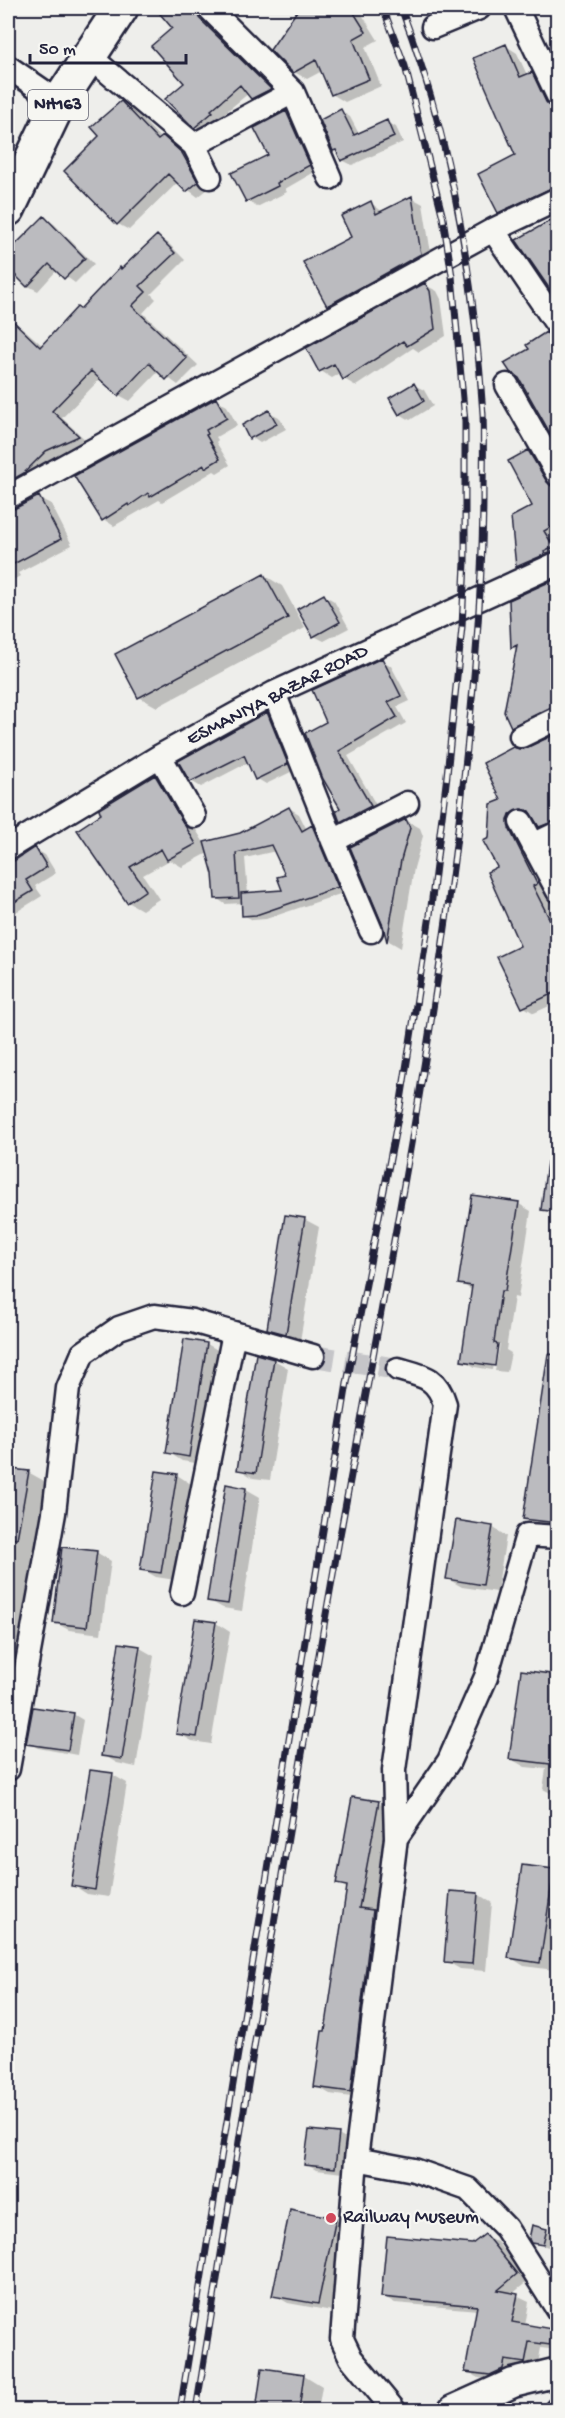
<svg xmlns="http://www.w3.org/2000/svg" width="565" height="2418" font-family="'Gochi Hand',sans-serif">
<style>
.shadow{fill:#0003;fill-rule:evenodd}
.building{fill:#bbbbbf;stroke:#22223b;stroke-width:1.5}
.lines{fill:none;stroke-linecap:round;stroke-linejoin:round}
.minor-tunnel{stroke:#c5c5c8;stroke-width:22;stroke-dasharray:22 11;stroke-linecap:butt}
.minor-casing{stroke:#22223b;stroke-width:27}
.major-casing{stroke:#22223b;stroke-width:33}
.highway-casing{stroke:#22223b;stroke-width:38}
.minor{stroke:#f6f6f2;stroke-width:22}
.major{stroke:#f6f6f2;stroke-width:28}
.highway{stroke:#f6f6f2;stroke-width:33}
.rail-casing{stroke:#22223b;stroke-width:7}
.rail{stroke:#f6f6f2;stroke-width:4.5;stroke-dasharray:14;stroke-linecap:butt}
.poi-dot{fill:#d1495b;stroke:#f6f6f2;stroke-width:2}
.labels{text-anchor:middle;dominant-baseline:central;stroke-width:4.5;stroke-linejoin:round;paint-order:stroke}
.shield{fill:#f6f6f2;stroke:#626272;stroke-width:1.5}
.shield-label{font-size:18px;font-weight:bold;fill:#22223b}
.street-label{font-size:20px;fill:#22223b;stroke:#f6f6f2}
.poi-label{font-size:20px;fill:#22223b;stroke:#f6f6f2;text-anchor:start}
</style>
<rect width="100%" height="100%" fill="#eeeeeb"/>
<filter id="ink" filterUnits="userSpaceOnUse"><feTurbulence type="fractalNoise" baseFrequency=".0167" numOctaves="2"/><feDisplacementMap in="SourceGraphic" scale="12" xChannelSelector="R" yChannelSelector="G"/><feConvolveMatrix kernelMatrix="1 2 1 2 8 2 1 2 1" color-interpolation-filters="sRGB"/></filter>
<g filter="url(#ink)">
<path class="shadow" d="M157,8H210L280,95L263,105L252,98L249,93L221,116L223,119L206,133L195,126L174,28Z
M231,8H243L239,12Z
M300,8H358L378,40L365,47L381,86L345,102L332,94L322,71L307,79L294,72L272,50Z
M506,46L517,53L527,75L531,74L543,80L558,108V196L511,218L499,212L517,155Z
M558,48V61L553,50Z
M121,103L133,109L161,139L163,138L174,145L194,161L208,189L198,197L178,182L129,230L118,224L101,136Z
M341,111L350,117L359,134L387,122L396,127L403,142L352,165L342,160L339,153L334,150Z
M286,113L296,118L318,170L285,189L287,192L257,207L247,201L270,155Z
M8,157L13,160L8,168Z
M412,198L423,204L432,260L339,312L328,305L353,238L371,203L383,212Z
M45,218L54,224L94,264L75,283L57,270L38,291L28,286L8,266V254Z
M157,236L168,243L185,260L151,294L156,299L143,313L198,365L178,385L159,371L130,401L119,395L101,378L62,418L89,443L58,457L36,479L8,499V448L23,433L8,420V330L14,323L25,330L43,346Z
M425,285L437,291L441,299L446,336L419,352L413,348L356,386L344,379L341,373L332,378L321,371L308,349Z
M414,385L424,390L433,406L410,420L400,414Z
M216,400L227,406L237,425L216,437L218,440L216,442L230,465L217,473L214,471L162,502L159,500L114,526L103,519Z
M269,412L279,417L286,429L260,443L251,437Z
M528,452L539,458L557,490L558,535L554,537L558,543V560L528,572L518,566L513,518L534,507Z
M39,498L51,504L72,545L18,573L20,576L8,583V514Z
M264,575L282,586L305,628L157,707L139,697Z
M558,580V716L523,732L512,726L518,650L512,647Z
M324,595L334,601L349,628L324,641L314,636Z
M382,660L391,666L410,701L397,707L406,723L348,756L380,812L351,827L341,821L342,809L328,723Z
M267,714L277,719L297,769L266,784L256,778L249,762L201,787L191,781Z
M558,735V829L551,832L540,826L534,814L526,815L553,899L558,905V1002L534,1013L524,1007L522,946L491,839L519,751Z
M155,776L169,785L204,843L240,834L289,808L299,814L307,830L312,827L321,832L346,892L266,919L253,920L243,915V903L225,904L216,898L215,874L208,853L182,867L170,860L143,875L159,899L142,910L128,902L79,830ZM276,851L287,875L284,892L248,894L245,858Z
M406,820L420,828L423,836L414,868L401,948L389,941L385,925Z
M35,849L45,855L56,873L35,886L42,896L8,917V867Z
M552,1149L558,1150V1216L542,1209Z
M519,1204L531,1211L518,1298L514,1297L506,1350L511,1353L507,1372L495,1371L500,1344H497L492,1370L475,1367L462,1360L473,1291L460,1283Z
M304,1219L319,1227L300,1341L283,1336L269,1328Z
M558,1323V1528L536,1525L525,1518Z
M207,1344L221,1352L203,1464L182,1461L168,1452Z
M274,1360L288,1368L270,1480L253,1478L239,1469Z
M12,1470L28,1472L46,1482L14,1677L8,1676V1510Z
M177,1475L191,1484L175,1580L156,1577L142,1569Z
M227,1486L246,1489L260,1497L242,1611L223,1608L208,1600Z
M492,1527L506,1536L497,1592L462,1587L448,1579Z
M96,1552L111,1561L101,1634L69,1630L54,1622Z
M216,1623L230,1632L211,1744L192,1741L178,1733Z
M140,1648L154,1656L136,1767L117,1763L103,1755Z
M558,1676V1797L543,1789L546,1769L525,1767L511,1759Z
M73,1714L83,1720L77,1755L38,1748L28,1743Z
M91,1771L113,1775L127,1783L109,1897L87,1894L73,1885Z
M378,1803L392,1811L374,1912L387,1919L365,2099L330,2094L316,2086L326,2033L348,1889L338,1883Z
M553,1871L558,1873V1949L554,1970L524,1966L510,1957Z
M478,1894L492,1903L486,1971L460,1969L446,1961Z
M338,2135L348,2140L344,2173L316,2170L306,2164Z
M335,2219L349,2227L332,2311L288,2303L274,2295Z
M547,2230L551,2233L548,2247L532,2241Z
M485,2235L497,2242L528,2281L512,2294L529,2302L525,2326L551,2330L558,2334V2350L541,2348L537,2369L517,2366L515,2376L503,2381L479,2378L467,2371L478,2310L395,2303L383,2296L472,2246Z
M263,2369L304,2375L322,2386L318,2410H257Z"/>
<path class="building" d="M155,8H196L199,18L271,89L251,99L240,85L211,110L213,112L194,128L165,99L184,83L151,46L172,28Z
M299,8H351L366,32L353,39L369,79L331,95L316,60L293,73L270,50Z
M506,44L520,77L532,72L546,102L551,107L558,109V185L498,213L478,174L515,155L473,58Z
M121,101L158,140L163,136L182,153L198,182L186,192L168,174L117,225L64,171L99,136L91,127Z
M341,109L354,135L387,120L394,137L341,161L336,150L333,151L320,120Z
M286,111L310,165L277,183L278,186L246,202L231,173L268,155L254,128Z
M412,196L421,254L327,306L303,262L351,237L341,216L371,201L376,214Z
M44,216L85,258L64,279L49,264L27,287L8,268V252Z
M558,216V301L516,240Z
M157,235L175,253L140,286L146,292L132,306L187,358L166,380L149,363L118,396L91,371L52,411L79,436L46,451L24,473L8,482V316L40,347L77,307L80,309L120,267L121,269Z
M425,283L430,291L435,329L407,346L403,341L343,380L334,364L319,372L306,348Z
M546,332L552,338L558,339V447L519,378L510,372L504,363L529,349L526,345Z
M414,383L424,401L399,415L389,398Z
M216,398L227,418L206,430L208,434L206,435L220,459L205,468L204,465L150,497L148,493L129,506L128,504L102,521L74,476Z
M269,410L277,424L249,439L242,425Z
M528,450L547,482L558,488V523L544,531L554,547L544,552L546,554L516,567L511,517L532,506L508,461Z
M39,496L61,539L8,567V512Z
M264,574L288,618L138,698L115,654Z
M558,578V705L511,727L504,712L517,645L511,648L509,600Z
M324,594L340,622L313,637L297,609Z
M382,658L401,696L388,702L397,717L339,751L371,806L340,822L336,811L340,808L323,779L305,733L326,722L312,690Z
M267,712L288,764L255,780L244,755L190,782L178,761Z
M558,733V820L539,827L529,811L521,809L510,814L508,821L509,828L537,884L533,886L558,936V991L522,1008L497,957L520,946L487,872L497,867L483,841L489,838L491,804L501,800L483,763L513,747L519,749L526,748Z
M155,775L196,844L167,860L161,849L130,867L146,890L127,903L77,830L101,814L99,809Z
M289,807L302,831L312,825L338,887L256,915L242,916L241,893L282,890L277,877L285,875L271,845L236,853L239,898L215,899L213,874L204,842L240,833Z
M406,819L410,828L401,860L387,942L383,926L350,847Z
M35,847L47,867L26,880L33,891L8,906V865Z
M547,1162H558V1212L541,1210Z
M472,1195L519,1202L505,1291H501L494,1343L498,1344L495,1366L461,1361L472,1286L458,1284Z
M285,1215L305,1218L286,1334L267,1329Z
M184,1339L207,1343L189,1457L166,1453Z
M256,1354L274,1359L256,1473L237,1470Z
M548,1354L558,1355V1523L523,1519Z
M11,1469L29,1471L17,1539L8,1538V1498Z
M156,1471L177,1474L161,1573L140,1570Z
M226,1484L246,1488L228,1604L207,1601Z
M456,1520L493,1526L483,1585L446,1579Z
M62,1547L97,1551L87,1627L53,1623Z
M195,1619L216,1622L197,1737L176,1734Z
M119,1643L140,1646L122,1759L101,1756Z
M521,1670L558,1675V1765L509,1759Z
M33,1707L74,1713L68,1750L26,1744Z
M90,1770L113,1773L95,1890L71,1886Z
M352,1797L379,1801L359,1908L373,1910L351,2092L314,2087L322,2031H325L347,1886L336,1884Z
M522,1865L554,1869L540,1963L508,1958Z
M450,1891L478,1893L472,1964L444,1962Z
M309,2130L339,2133L335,2168L304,2165Z
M290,2209L336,2218L318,2304L272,2296Z
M532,2225L547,2229L543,2245L531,2243L529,2239Z
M485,2234L517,2274L498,2290L518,2294L512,2322L552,2329L550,2345L529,2342L525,2363L505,2360L503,2369L490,2375L465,2372L477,2306L381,2297L387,2236L472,2244Z
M262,2368L304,2374L299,2410H256Z"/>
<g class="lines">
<path class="minor-tunnel" d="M313,1356L398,1369"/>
<defs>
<path id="minor" d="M209,8L293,92L330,178
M516,8L558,96
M433,27L479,8
M89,56L194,145L210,177
M8,67L59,102
M194,145L293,92
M493,230L558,326
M507,385L558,475
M8,497L493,230L558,199
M274,693L333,841L371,931
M521,736L558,718
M160,756L194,816
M521,822L558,891
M333,841L407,803
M533,845L558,833
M8,848L160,756L274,693L558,563
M182,1593L234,1333
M8,1769L54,1513L68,1388L83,1353L119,1328L154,1316L192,1321L313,1356
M396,1838L449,1761L486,1677L527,1535L558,1537
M356,2159L414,2170L468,2189L506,2228L558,2310
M394,2410L351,2358L342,2339L356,2159L396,1838L394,1770L445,1404C437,1377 423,1376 398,1369
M556,2410L558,2408"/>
<path id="major" d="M453,2410L513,2383L558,2372"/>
<path id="highway" d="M8,209L59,102L121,8"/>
</defs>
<use href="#minor" class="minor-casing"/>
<use href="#major" class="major-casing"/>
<use href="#highway" class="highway-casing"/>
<use href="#minor" class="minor"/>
<use href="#major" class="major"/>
<use href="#highway" class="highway"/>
<defs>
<path id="rail" d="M180,2410L347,1383L400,1107L430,915L447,775L462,627L465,562V421L452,276L443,218L405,66L383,8
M196,2410C243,2120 287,1830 339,1541C382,1304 429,1068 458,829C471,719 482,610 483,499C483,471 484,442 483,414C474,276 451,137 401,8"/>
</defs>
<use href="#rail" class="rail-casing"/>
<use href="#rail" class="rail"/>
</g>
</g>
<circle class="poi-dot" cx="331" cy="2218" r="6"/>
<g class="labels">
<rect class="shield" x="28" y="90" width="60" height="30" rx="4.5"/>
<g class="shield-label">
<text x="58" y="105">NH163</text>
</g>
<g class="street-label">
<text transform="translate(278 696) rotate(-27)">ESMANIYA BAZAR ROAD</text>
</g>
<g class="poi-label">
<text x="343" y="2218">Railway Museum</text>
</g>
</g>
<rect width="565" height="2418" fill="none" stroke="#f6f6f2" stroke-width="30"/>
<rect x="15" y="15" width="535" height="2388" fill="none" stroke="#22223b" stroke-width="2" filter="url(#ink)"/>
<path d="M30 54v9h156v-9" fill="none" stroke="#22223b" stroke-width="3"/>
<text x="39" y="54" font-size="18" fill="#22223b" stroke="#f6f6f2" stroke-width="4.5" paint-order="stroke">50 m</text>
</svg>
